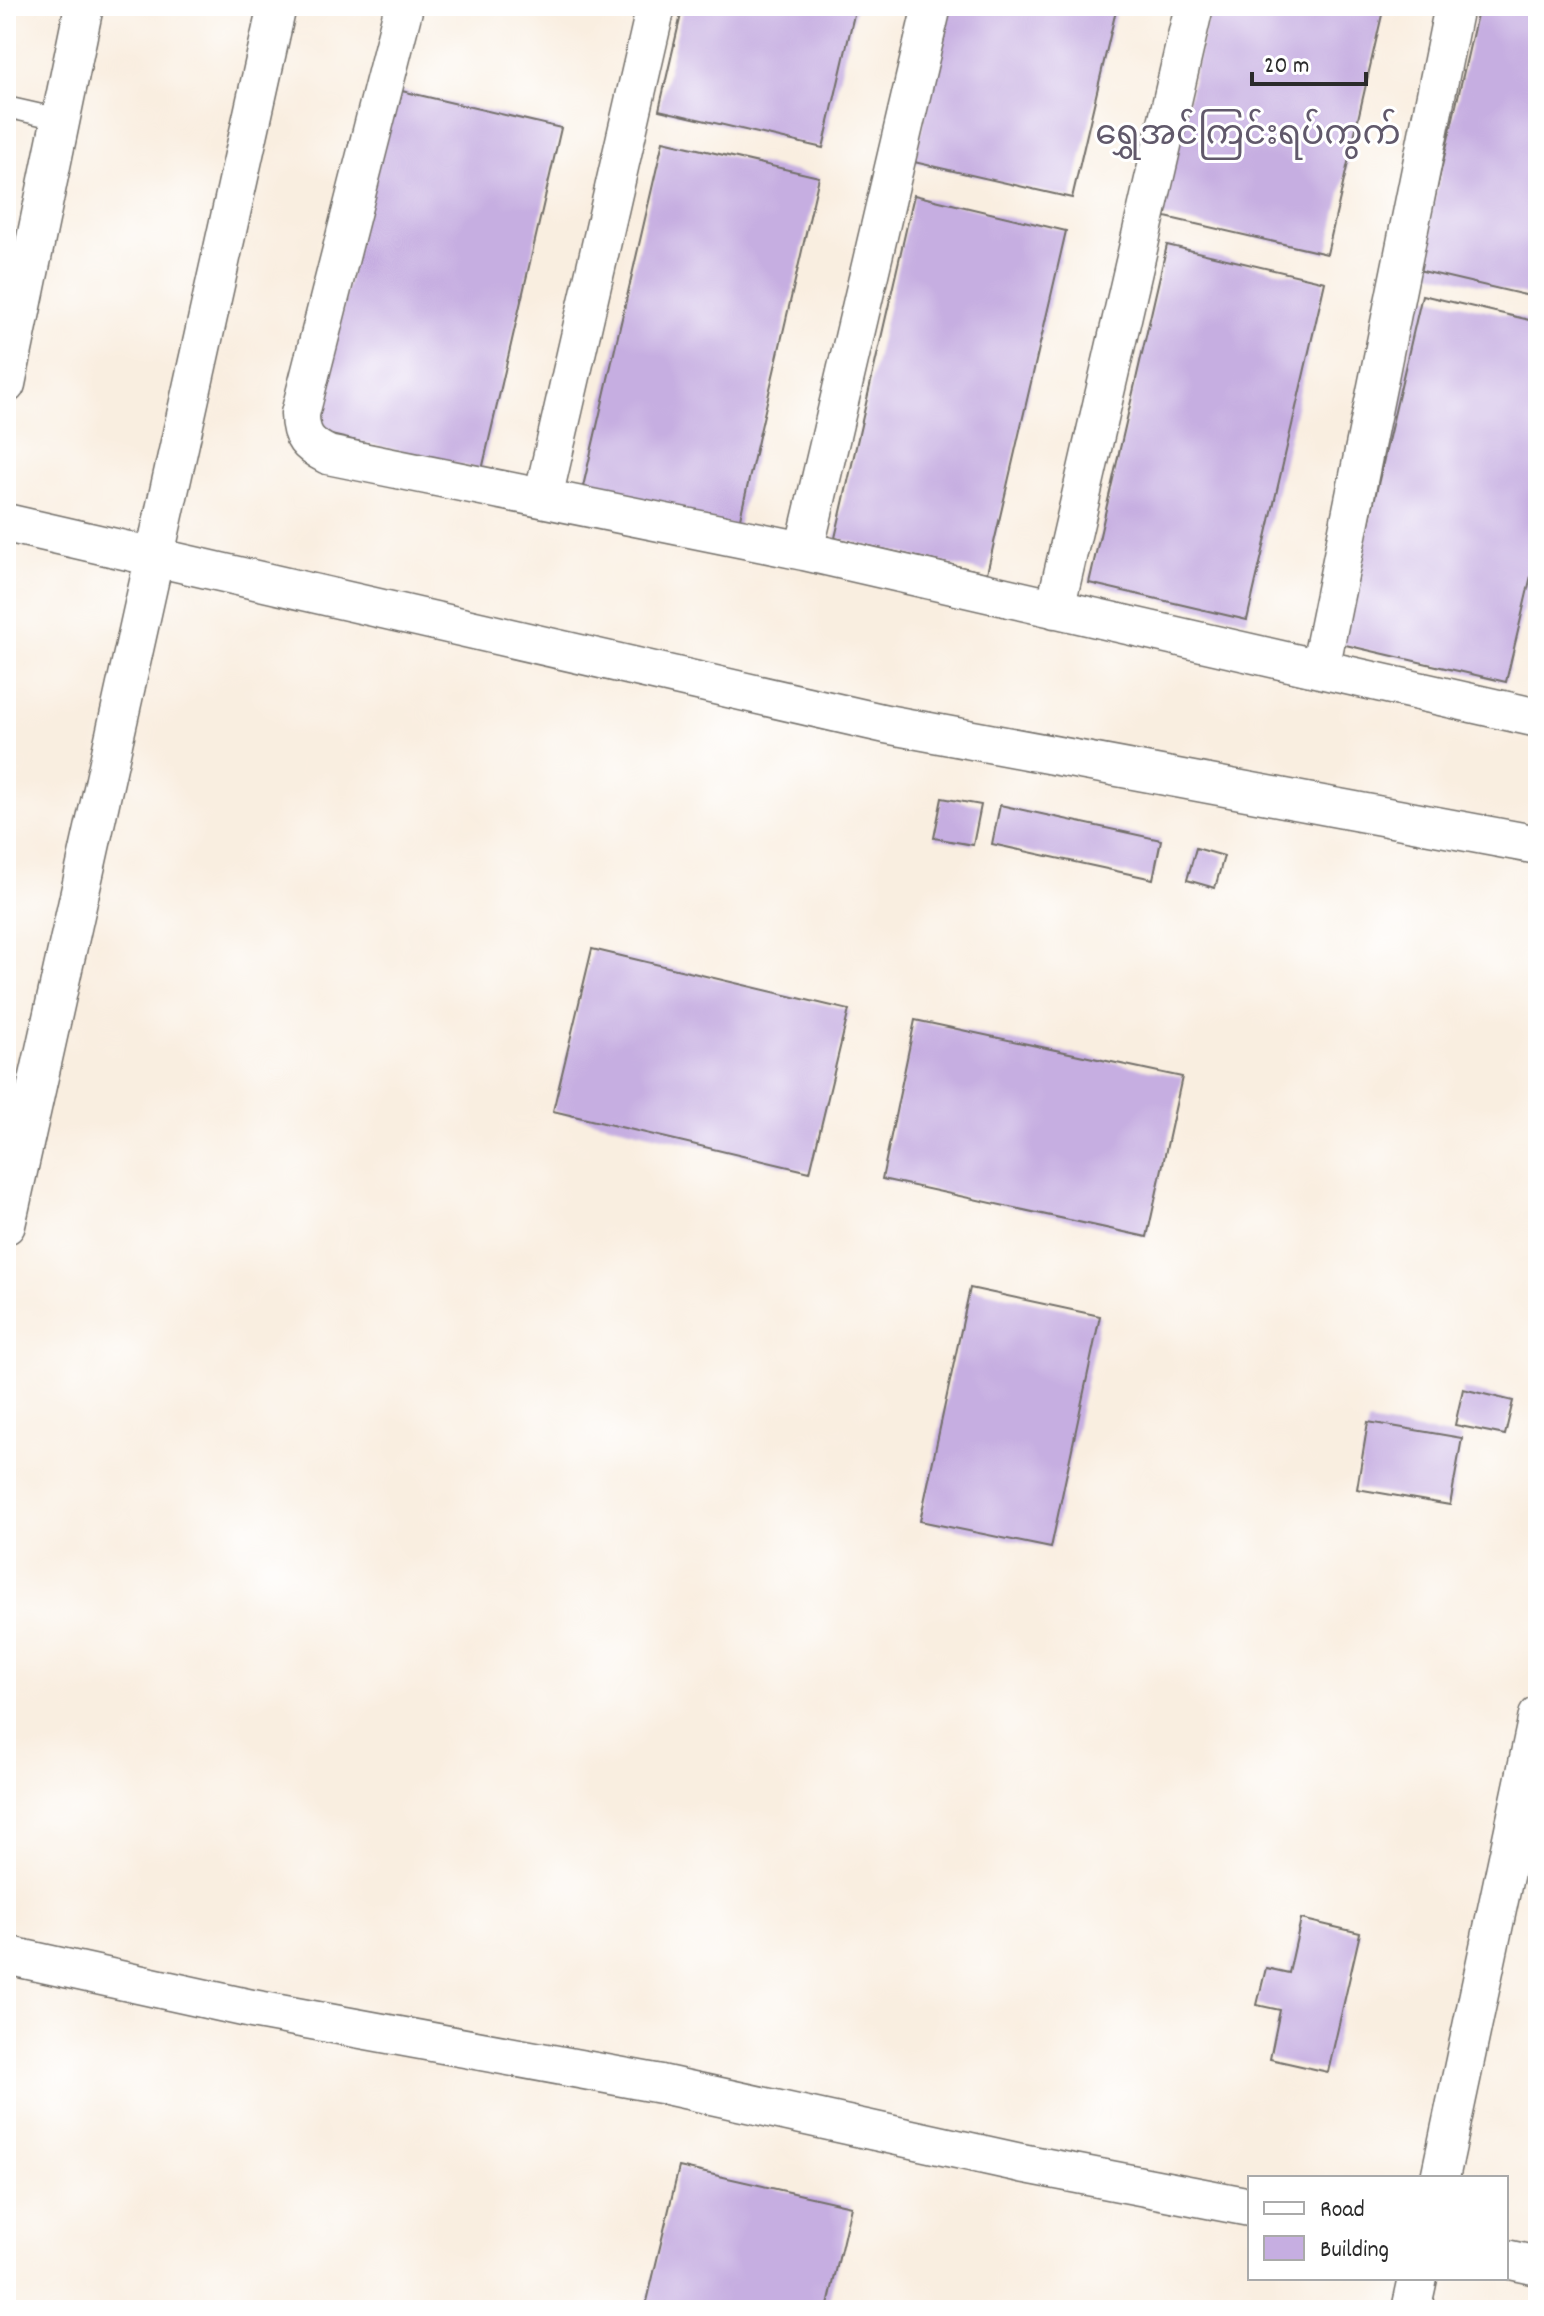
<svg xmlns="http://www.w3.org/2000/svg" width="1544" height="2316" font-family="Dekko,'Noto Sans Myanmar',sans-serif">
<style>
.building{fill:#c6aee1}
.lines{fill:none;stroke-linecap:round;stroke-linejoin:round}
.service-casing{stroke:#736f6a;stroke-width:23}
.minor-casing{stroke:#736f6a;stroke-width:41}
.service{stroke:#fff;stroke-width:20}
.minor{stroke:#fff;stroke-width:38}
.labels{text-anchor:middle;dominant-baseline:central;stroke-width:6;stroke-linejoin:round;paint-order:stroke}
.quarter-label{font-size:34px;fill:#61596b;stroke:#fff}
</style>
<rect width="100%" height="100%" fill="#fff"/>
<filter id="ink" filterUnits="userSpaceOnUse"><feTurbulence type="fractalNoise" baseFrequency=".0125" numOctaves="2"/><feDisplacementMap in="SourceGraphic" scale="16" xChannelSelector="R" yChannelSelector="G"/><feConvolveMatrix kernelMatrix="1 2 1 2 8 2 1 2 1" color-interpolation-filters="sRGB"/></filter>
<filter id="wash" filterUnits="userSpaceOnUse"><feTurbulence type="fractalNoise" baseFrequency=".006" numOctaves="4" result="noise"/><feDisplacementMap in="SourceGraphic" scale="32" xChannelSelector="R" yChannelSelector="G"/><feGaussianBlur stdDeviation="1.8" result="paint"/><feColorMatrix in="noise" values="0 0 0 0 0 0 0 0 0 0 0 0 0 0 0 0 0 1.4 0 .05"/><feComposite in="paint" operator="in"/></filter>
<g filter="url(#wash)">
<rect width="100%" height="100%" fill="#f9eee0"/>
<g id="blocks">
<path class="building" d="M683,6H856L823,148L659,110Z
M950,6H1117L1072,198L914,162Z
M1210,6H1384L1327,254L1161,216Z
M1479,6H1538V298L1418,270Z
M393,89L561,128L482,470L314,431Z
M663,141L819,177L738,527L582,491Z
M914,195L1066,231L987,573L835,538Z
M1167,245L1325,282L1247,620L1089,583Z
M1422,295L1538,322V546L1506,682L1341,644Z
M942,798L981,805L973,845L934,838Z
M1000,805L1161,840L1153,879L992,844Z
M1196,848L1224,856L1215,888L1187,880Z
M592,949L849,1010L810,1172L553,1111Z
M915,1020L1182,1077L1147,1237L882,1179Z
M970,1288L1100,1316L1051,1548L920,1521Z
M1463,1389L1513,1401L1505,1435L1455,1425Z
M1368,1422L1462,1438L1450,1505L1357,1489Z
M1301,1919L1360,1933L1328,2072L1270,2059L1280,2010L1257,2005L1266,1968L1289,1973Z
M679,2167L851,2206L827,2310H645Z"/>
</g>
</g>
<g filter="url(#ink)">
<use href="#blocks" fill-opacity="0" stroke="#736f6a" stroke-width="2"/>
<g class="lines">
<defs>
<path id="service" d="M6,107L59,119"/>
<path id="minor" d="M404,6L300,414C300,437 308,445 328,455L804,551L932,6
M6,384L84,6
M543,498L656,6
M6,523L886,724L1538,845
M804,551L1320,669L1454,6
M1055,609L1194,6
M1320,669L1538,718
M6,1225L277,6
M6,1955L252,2009L661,2084L1021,2163L1250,2207
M1440,2178L1538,1716
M1506,2259L1538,2266
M1411,2310L1418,2278"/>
</defs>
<use href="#service" class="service-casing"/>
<use href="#minor" class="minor-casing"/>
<use href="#service" class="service"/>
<use href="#minor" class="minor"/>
</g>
</g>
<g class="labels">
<g class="quarter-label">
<text x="1248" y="137">ရွှေအင်ကြင်းရပ်ကွက်</text>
</g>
</g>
<rect width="1544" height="2316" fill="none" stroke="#fff" stroke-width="32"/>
<rect x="1248" y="2176" width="260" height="104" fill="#ffffff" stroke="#aaaaaa" stroke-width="2"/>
<rect x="1264" y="2202" width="40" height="12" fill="#ffffff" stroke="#aaaaaa" stroke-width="2"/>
<text x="1320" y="2216" font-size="24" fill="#2b2b2b">Road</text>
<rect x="1264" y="2236" width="40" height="24" fill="#c6aee1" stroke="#aaaaaa" stroke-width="2"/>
<text x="1320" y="2256" font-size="24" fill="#2b2b2b">Building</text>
<path d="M1252 72v12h114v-12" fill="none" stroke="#2b2b2b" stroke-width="4"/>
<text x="1264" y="72" font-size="24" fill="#2b2b2b" stroke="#ffffff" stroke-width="6" paint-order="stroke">20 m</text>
</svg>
